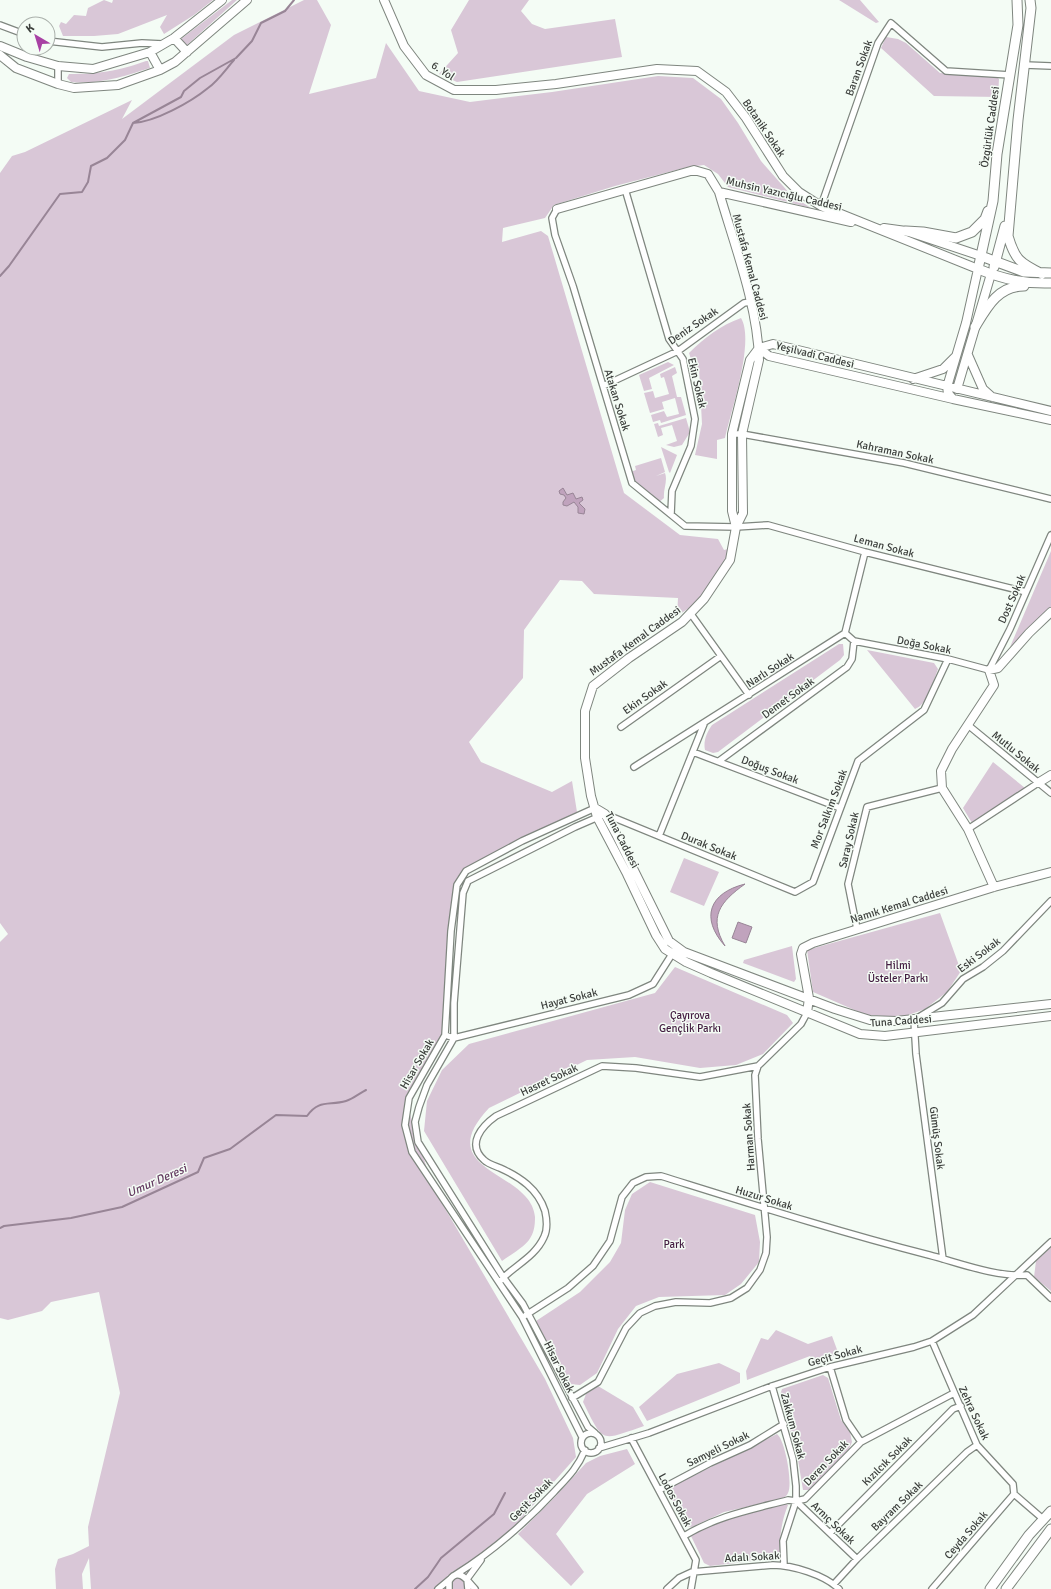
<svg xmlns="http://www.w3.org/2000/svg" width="1051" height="1589" font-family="Signika,sans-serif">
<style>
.green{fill:#d9c7d7}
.water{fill:#c0a3bd;stroke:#988596}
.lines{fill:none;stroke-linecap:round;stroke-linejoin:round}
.stream{stroke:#988596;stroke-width:2}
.street-casing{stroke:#7f867f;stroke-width:8}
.secondary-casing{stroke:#7f867f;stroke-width:10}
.primary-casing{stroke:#7f867f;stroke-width:11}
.street{stroke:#fff;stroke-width:5.5}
.secondary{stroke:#fff;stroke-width:8}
.primary{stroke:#fff;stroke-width:9}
.labels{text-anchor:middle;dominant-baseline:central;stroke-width:3;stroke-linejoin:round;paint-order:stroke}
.street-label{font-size:11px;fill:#3b3e3b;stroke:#f4fcf5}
.park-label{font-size:11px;fill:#431d41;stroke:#f4fcf5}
.water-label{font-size:12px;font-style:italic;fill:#643b61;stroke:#f4fcf5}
</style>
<rect width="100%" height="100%" fill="#f4fcf5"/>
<path class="green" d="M104,0L112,3L113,0H213L194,15L164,34L160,27L167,15L118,34L94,36H63L59,26L61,22L66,24L74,15L86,16L88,8Z
M232,0H237L187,45L181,39Z
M304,0H317L331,25L309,94L376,78L386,43L419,91L470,102L552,92L658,76L693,78L721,99L738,123L761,161L791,195L811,208L728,187L718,174L704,165L688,167L615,186L554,205L545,218L503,228L502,242L541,231L548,236L624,493L680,535L718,539L724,550L728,549V559L698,602L677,616L678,598L594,594L582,581L560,580L524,630L523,678L469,742L481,762L552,792L572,781L577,812L465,870L456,886L444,1036L408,1108L433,1188L545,1379L573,1438L576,1457L513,1528L467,1570L465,1580L468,1589H91L89,1558L82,1574L83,1589H56L55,1569L58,1559L73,1554L89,1546L88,1527L120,1393L99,1292L51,1302L42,1311L8,1320L0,1318V942L8,934L0,923V173L12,156L25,152L132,100L122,119L234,35Z
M469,0H529L521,11L532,24L545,29L615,19L622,57L457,82L439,74L458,53L451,30Z
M839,0H860L879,22L876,23Z
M886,37L898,39L906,43L940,73L997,77L999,79L998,97L934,96L881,48Z
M146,61H148L150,68C125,76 98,85 71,82L67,78L69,74C99,74 118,71 146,61Z
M741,318C755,341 731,411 725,438L717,440V459L695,455L702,424L699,368L693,365L689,353C704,338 721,325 741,318Z
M668,362L674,365L649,378L652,389L644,391L639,375Z
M675,367L677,373L672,376L677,397H681L686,415L661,423L660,420L653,422L651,415L664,411L667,417L679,414L675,398L662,402L664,409L650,413L644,393L653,391L655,398L669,394L664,377L661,378L660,374Z
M686,418L690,432L682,445L674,447L666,445L677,441L672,425L661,428L663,435L658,437L654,424L658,423L659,426Z
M661,447L677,455L670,473L669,472Z
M661,458L665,472L656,476L665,473C668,481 663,490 664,498L658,503L636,485L630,472L636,470L635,466Z
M1051,551V608L1010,647Z
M839,644H843L844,655L840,660L718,752L713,753L705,750C703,741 707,732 712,725Z
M867,650L934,663L938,669C933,682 928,704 915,709Z
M993,762L1025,788L972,823L963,808Z
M684,858L719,872L704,906L670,892Z
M940,913L961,971L947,992L925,1009L903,1017L866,1015L813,992L807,950Z
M792,946L796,979L794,982L743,963L744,960Z
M675,967L787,1015L793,1023L763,1054L736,1065L700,1068L635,1057L587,1060L489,1108C429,1172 531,1170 535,1217C535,1226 534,1233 529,1240C523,1248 510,1255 502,1261L424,1131L427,1101L442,1070L469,1044L655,993Z
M650,1182L755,1215L760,1242L759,1262L741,1284L725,1295L659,1297L636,1306L618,1329L597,1373L580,1385L569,1384L536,1321L580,1292L610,1262L621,1243L625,1210L632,1194Z
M1051,1247V1291L1034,1277L1036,1261Z
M776,1330L808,1344L832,1336L839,1355L812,1361L810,1356L747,1380L746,1371L761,1338L768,1340Z
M719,1363L740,1373V1383L647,1421L639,1407L677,1374Z
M823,1375L828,1378L841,1420L850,1432L852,1442L849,1449L809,1490H803L798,1460L780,1395L782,1389Z
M598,1386L633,1407L644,1426C600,1441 604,1444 583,1402L586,1394Z
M777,1434C785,1440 793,1483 788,1493C787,1496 784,1497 781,1499L724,1512L692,1527L686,1526L667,1491L669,1488Z
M627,1449L635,1464L587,1494L556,1534L584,1572L571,1586L518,1534L555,1497L586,1463L600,1456Z
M785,1503L788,1505C781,1522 779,1540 780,1558L710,1566L704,1563L691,1536C719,1517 753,1512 785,1503Z"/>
<path class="water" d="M563,488L567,495L573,493L576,499L582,497L583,500L579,503L585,509L584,514L578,513V507L574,502L567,506L563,505V502L566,498L564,495L560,494L559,491Z
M745,884C720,902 708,917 725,946C700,918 709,893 745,884Z
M738,922L752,927L746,943L732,938Z"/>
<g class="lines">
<path class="stream" d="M133,123C155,122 191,102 208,88C218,81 226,69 234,60
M0,276L9,266L60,194L82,192L88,182L91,166L107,158L125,140L133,123L181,97L184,91L200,78L236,58L252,41L261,23L285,11L294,0
M0,1228L4,1226L71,1218L122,1207L198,1172L204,1158L230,1149L276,1115L307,1116C319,1099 329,1106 346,1101C353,1099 360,1093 366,1090
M415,1589L428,1577L441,1558L494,1514L505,1493"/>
<defs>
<path id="street" d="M0,25L24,34
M48,41L102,47L142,43L163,44
M1025,65L1051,66
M58,84V66
M625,189L669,339L683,359L695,419L691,446L672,491L671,514
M821,206L878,43L891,23L946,71L1010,75
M557,209L552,218L555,235L573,286L632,483L685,526L736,527L768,525L865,552L1026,592
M603,386L678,351L744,303L750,302
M732,434H742L904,463L1051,499
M691,614L749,695
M845,633L854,641L948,659L989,670L1010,629L1051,535
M968,725L1051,793
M621,727L721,656
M693,752L840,808
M719,761L847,667L852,659L854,641
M634,767L845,633L865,552
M968,829L1038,783
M659,836L704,724
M857,929L848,884L867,807L942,788
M445,1035L454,1038L629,995L653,984L674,951
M943,1259L916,1054L914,1020L942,1003L963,979L983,967L1003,951L1051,901
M501,1280C515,1265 535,1257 544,1237C548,1229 547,1220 545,1211C538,1189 520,1177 500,1168C495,1166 488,1164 484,1160C466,1144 482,1126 496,1116L602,1066L636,1068L700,1077L758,1066L801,1024L807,1013
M526,1315L568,1288L593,1266L610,1241L622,1197L633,1183L646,1177L661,1176C751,1204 839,1232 929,1255C960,1263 995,1277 1027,1275L1051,1298
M932,1341L977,1445L1013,1484L1014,1494L1043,1519
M830,1367L846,1420L861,1442
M772,1386L793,1459L796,1486V1501L783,1541L784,1565
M572,1398L598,1382L626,1328L640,1313L655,1306L676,1302L710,1303L731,1298L747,1288L760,1270L766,1253L767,1237L758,1139L755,1075L758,1066
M595,1433L588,1427L523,1304L503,1277L418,1142L415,1122L419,1107L427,1085L454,1038V1003L463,893L468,881L575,827L605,814L795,892L813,882L858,761L924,710L948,659
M581 1443a10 10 0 1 1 20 0a10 10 0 1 1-20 0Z
M582,1437L522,1317L412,1152L405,1125L409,1098L445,1035L451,931L457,885L466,871L522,841L595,808
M631,1438L696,1560L691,1589
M599,1448L649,1433L772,1386L830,1367L914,1347L932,1341L973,1315L1051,1242
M659,1490L710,1463L750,1445L784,1424
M796,1501L857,1559
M830,1533L953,1409L961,1406
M684,1536C717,1516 750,1510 788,1500L796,1501L805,1499L861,1442L954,1393
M455,1575C492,1552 524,1524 554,1492C567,1478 577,1469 585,1450
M467,1579L481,1560
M467,1579L468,1589
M834,1584L857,1559L967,1452L977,1445
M438,1589L450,1579
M449,1589V1581C458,1566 468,1581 475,1589
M667,1589L679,1578L692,1572L773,1565C792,1565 825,1575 839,1589
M932,1589L1014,1494"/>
<path id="secondary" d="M384,0L404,46L426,75L454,90H496L556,84L657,69L697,71L726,92L746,118L783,176L799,192L821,206L978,269L966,323L947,387L948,393L953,399L1051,420
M174,38L187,52
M0,46L27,57L58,66L93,69L150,52L174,38L222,0
M150,52L160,70
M0,55L16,68L58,84L74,88L118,85L160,70L175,62L247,0
M719,192C734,244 758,306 759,360L742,434L743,513L736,527L730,560L704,599L682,622L629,658L593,686L585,711V758L591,796L597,817L627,874L656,935L665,949L686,962L711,973L860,1034L885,1036L1051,1016
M557,209L694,170L708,174L719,192L851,222
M884,228L906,231L981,256
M759,348L773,344L1051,411
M759,348L769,356L953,399
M968,355L983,389L992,397
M913,379L943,369L955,357
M957,389L991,274
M736,527L732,511V434L750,360L759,348
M1038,783L1051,775
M595,808L605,814L616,834L669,941L684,952L835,1009L870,1020L896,1021L1051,1004
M994,887L968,829L942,788L941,771L952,749L994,685L989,670L998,668L1029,633L1051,612
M807,1013L809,998L801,954L803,948L813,943L994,887L1051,872"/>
<path id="primary" d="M1017,0L1018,25L997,154L993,201L978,269C1003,279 1024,284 1051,283
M1030,0L1031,8L1018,120L1008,236C1015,260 1020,263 1042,274
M906,231L923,232L956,238L972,232L985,219L988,211
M981,256L1024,272L1051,273
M994,267L1005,226
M975,327C987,307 998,286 1024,286
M990,1589L1029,1535L1051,1511
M1006,1589L1051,1529"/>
</defs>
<use href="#street" class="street-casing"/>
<use href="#secondary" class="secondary-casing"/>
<use href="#primary" class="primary-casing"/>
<use href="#street" class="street"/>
<use href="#secondary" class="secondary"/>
<use href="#primary" class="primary"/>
</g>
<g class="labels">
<g class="street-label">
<text transform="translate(859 68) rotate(-70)">Baran Sokak</text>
<text transform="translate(443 71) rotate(33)">6. Yol</text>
<text transform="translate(990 127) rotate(-82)">Özgürlük Caddesi</text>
<text transform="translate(764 128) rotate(56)">Botanik Sokak</text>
<text transform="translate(784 194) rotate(13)">Muhsin Yazıcığlu Caddesi</text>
<text transform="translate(750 267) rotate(75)">Mustafa Kemal Caddesi</text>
<text transform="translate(693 326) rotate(-34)">Deniz Sokak</text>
<text transform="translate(815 355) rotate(14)">Yeşilvadi Caddesi</text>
<text transform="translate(697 383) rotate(77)">Ekin Sokak</text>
<text transform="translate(617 400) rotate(73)">Atakan Sokak</text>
<text transform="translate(895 452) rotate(12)">Kahraman Sokak</text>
<text transform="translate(884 546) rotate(15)">Leman Sokak</text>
<text transform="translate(1012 599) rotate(-66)">Dost Sokak</text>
<text transform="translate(635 641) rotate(-36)">Mustafa Kemal Caddesi</text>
<text transform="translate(924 645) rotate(11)">Doğa Sokak</text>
<text transform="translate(770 670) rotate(-33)">Narlı Sokak</text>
<text transform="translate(645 697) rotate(-35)">Ekin Sokak</text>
<text transform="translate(788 698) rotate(-36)">Demet Sokak</text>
<text transform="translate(1016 752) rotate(39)">Mutlu Sokak</text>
<text transform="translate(770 770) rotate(21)">Doğuş Sokak</text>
<text transform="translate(829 809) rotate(-69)">Mor Salkım Sokak</text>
<text transform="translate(622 840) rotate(63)">Tuna Caddesi</text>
<text transform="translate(849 840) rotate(-77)">Saray Sokak</text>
<text transform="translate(709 846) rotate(22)">Durak Sokak</text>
<text transform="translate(899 905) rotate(-17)">Namık Kemal Caddesi</text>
<text transform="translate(979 955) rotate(-37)">Eski Sokak</text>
<text transform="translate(569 999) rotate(-14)">Hayat Sokak</text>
<text transform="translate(901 1021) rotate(-4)">Tuna Caddesi</text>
<text transform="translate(417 1064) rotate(-60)">Hisar Sokak</text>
<text transform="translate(549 1080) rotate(-25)">Hasret Sokak</text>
<text transform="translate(749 1137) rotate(-94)">Harman Sokak</text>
<text transform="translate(937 1138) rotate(83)">Gümüş Sokak</text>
<text transform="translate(764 1198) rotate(17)">Huzur Sokak</text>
<text transform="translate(835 1356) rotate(-15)">Geçit Sokak</text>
<text transform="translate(559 1367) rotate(64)">Hisar Sokak</text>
<text transform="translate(974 1413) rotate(65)">Zehra Sokak</text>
<text transform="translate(793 1426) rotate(75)">Zakkum Sokak</text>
<text transform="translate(718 1449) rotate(-26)">Samyeli Sokak</text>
<text transform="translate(887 1461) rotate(-45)">Kızılcık Sokak</text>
<text transform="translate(826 1463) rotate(-46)">Deren Sokak</text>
<text transform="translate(531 1500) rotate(-45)">Geçit Sokak</text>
<text transform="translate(675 1500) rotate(62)">Lodos Sokak</text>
<text transform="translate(897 1506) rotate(-44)">Bayram Sokak</text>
<text transform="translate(833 1523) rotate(44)">Arnıç Sokak</text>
<text transform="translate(966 1535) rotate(-49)">Ceyda Sokak</text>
<text transform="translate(752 1557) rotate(-3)">Adalı Sokak</text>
</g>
<g class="park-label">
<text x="898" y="965">Hilmi<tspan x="898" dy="13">Üsteler Parkı</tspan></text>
<text x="690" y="1015">Çayırova<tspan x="690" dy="13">Gençlik Parkı</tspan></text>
<text x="674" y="1244">Park</text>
</g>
<g class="water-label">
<text transform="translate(157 1181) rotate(-24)">Umur Deresi</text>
</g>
</g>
<g transform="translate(36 36) rotate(322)"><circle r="19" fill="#f4fcf5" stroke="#aab0ab"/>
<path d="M0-3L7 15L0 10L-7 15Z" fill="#a841a4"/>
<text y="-6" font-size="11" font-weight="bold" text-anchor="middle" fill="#3b3e3b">K</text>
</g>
</svg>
